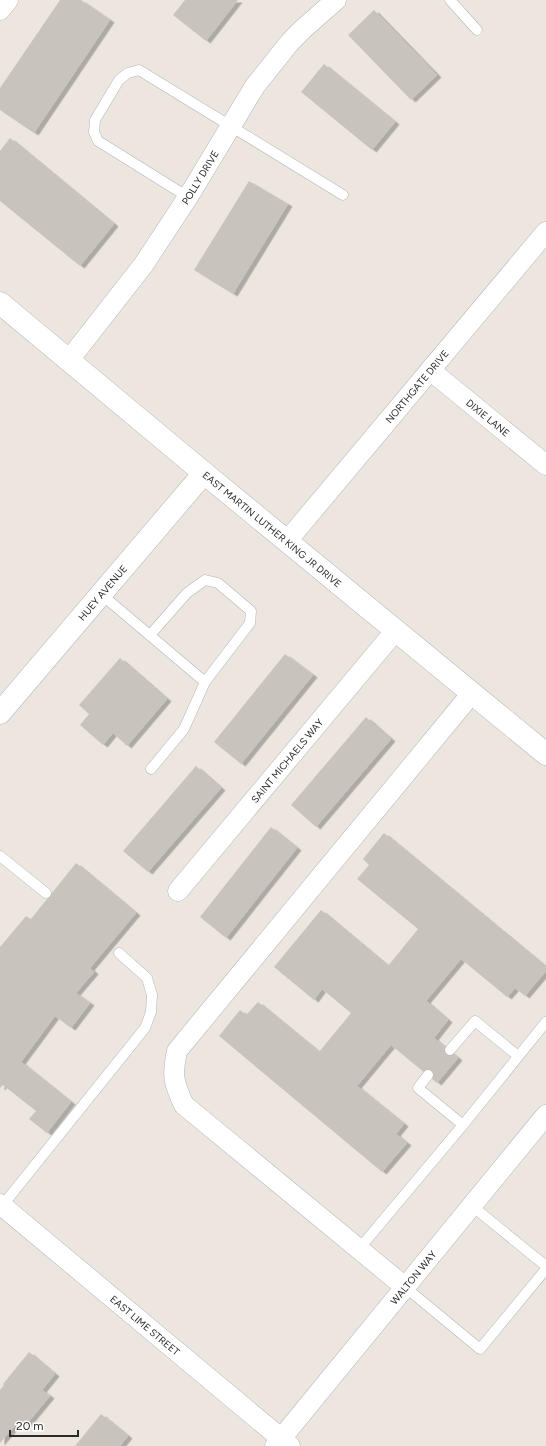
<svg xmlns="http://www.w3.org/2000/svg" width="546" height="1446" font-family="Figtree,sans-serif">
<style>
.building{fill:#c8c4bd;filter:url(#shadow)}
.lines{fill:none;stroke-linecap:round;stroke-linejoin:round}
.lane-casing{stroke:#b2b5be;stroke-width:11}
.street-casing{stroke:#b2b5be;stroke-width:21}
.secondary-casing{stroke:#b2b5be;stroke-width:23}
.lane{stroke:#fff;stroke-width:10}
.street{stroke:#fff;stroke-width:20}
.secondary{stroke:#fff;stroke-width:22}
.labels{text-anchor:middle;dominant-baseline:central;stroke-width:3.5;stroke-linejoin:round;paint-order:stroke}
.street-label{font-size:10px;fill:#2b2b2b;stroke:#fff}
</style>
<defs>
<filter id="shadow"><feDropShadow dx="4.5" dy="2.5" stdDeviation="0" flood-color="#0004"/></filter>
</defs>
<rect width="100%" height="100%" fill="#ece6df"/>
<path class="building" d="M60,0H81L110,20L34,133L0,110V88Z
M185,0H238L206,41L173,15Z
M374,10L437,75L411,100L348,35Z
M324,64L395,122L372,150L301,92Z
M10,138L114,224L80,266L0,201V151Z
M249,181L288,204L233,294L194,270Z
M285,654L313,675L241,764L214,742Z
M120,658L167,699L127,746L113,733L103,745L80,725L89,714L79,705Z
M366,717L391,739L316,827L291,805Z
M196,766L221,788L148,872L123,851Z
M271,827L297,848L226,938L200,917Z
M384,833L546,967V971L525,996L515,988L507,997L461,959L426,1001L448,1020L434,1038L458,1058L437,1083L391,1045L357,1086L404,1124L396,1134L407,1143L382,1172L219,1036L240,1010L246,1015L258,1002L319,1052L351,1013L322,989L314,1000L274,967L321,910L388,966L418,929L357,879L369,865L363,859Z
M76,863L136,913L90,968L94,972L76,993L90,1003L71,1028L55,1016L21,1062L71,1102L47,1133L29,1119L36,1111L3,1085L0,1088V947L26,916L31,919Z
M29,1352L55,1374L42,1390L50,1396L26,1425L20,1420L0,1443V1390L4,1385L3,1384Z
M101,1414L128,1436L120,1446H75Z"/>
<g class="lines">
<defs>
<path id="lane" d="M450,0L477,30
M188,197L98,141L94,132L95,120L119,80L128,73L139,70L343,195
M101,594L205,682L184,729L151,769
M150,635L187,593L205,580L218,583L251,611L250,623L205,682
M0,856L46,893
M450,1050L475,1021L518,1056
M428,1075L418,1088L463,1125
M2,1206L145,1028L151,1012L152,995L147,978L119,953
M472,1206L546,1266
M359,1249L463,1125L546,1022
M405,1287L480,1349L546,1269"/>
<g id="street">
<path d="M0,10L8,0"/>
<path id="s1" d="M69,360L144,264L188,197L255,86L290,42L303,29L336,0"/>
<path id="s2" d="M430,370L546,465"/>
<path id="s3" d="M287,541L546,232"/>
<path id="s4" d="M178,891L396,630"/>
<path id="s5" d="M0,1204L290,1446"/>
<path d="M405,1287L184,1105C173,1082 172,1075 177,1051L472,693"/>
<path id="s6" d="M275,1446L546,1115"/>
</g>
<g id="secondary">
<path id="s7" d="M0,303L204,473L546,754"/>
<path id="s8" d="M0,713L204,473"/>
</g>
</defs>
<use href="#lane" class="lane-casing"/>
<use href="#street" class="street-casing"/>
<use href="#secondary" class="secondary-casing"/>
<use href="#lane" class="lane"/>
<use href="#street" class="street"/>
<use href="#secondary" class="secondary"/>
</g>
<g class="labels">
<g class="street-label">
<text stroke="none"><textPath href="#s1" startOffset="225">POLLY DRIVE</textPath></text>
<text stroke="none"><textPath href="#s3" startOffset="202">NORTHGATE DRIVE</textPath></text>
<text stroke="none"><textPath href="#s2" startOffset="75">DIXIE LANE</textPath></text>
<text stroke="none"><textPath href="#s7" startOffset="354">EAST MARTIN LUTHER KING JR DRIVE</textPath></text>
<text stroke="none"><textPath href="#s8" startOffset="158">HUEY AVENUE</textPath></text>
<text stroke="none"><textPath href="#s4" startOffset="170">SAINT MICHAELS WAY</textPath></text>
<text stroke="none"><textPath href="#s6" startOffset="218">WALTON WAY</textPath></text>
<text stroke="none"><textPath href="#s5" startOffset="189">EAST LIME STREET</textPath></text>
</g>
</g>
<path d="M10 1430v6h68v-6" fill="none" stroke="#2b2b2b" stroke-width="2"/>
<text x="16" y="1430" font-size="12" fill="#2b2b2b" stroke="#ffffff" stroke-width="3" paint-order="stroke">20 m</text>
</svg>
